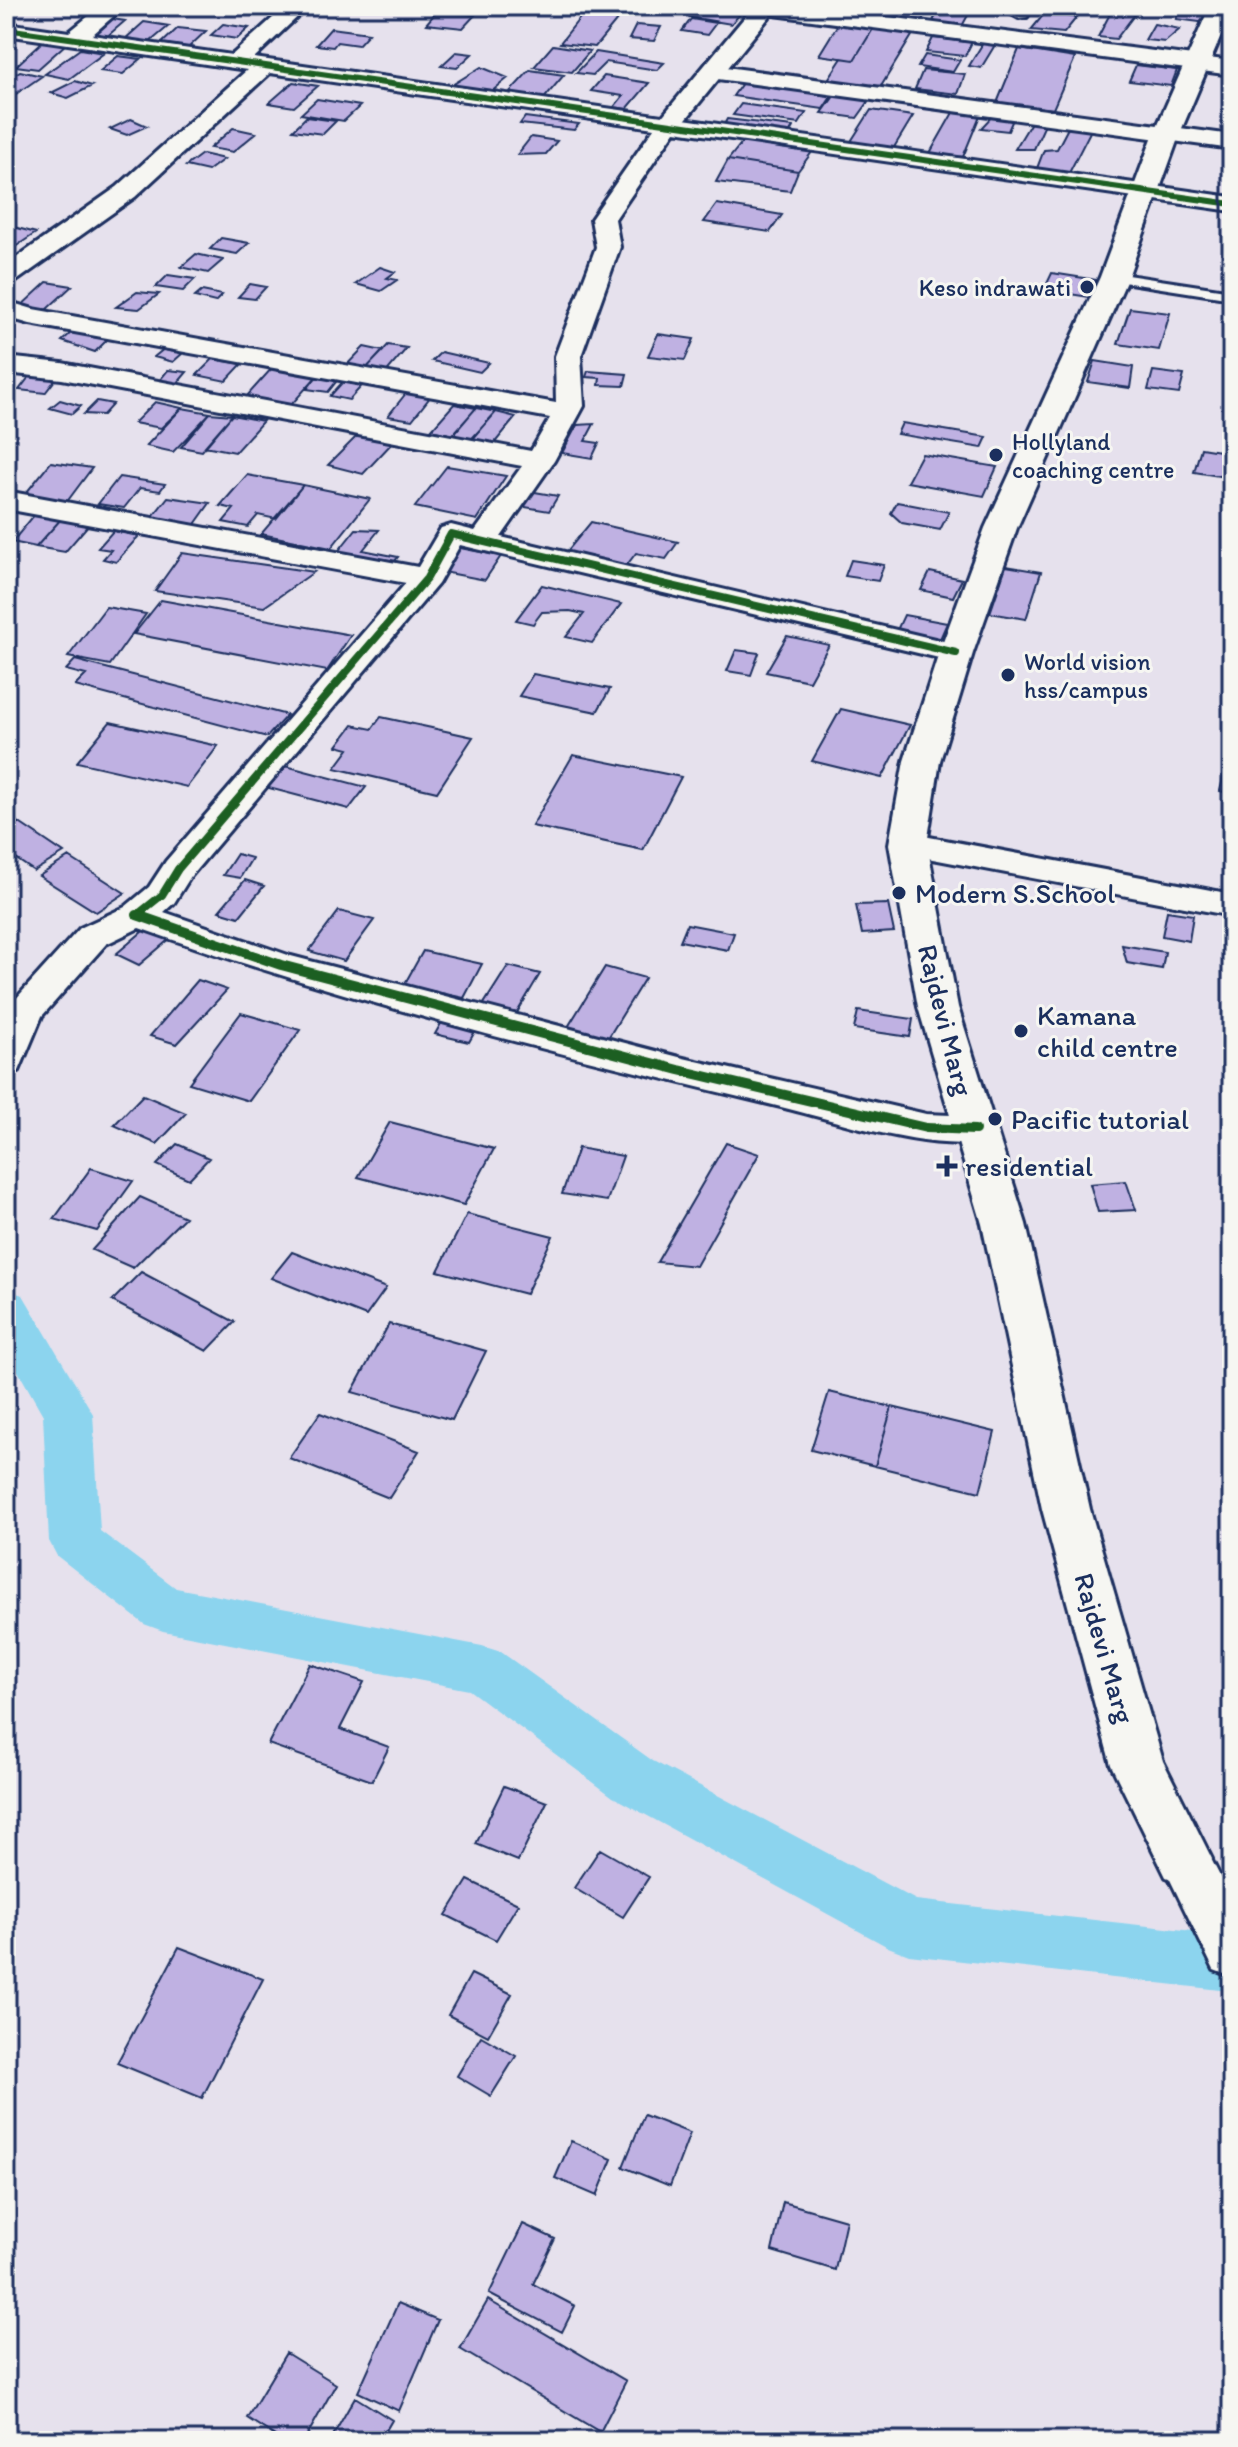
<svg xmlns="http://www.w3.org/2000/svg" width="1238" height="2447" font-family="Itim,sans-serif">
<style>
.lines{fill:none;stroke-linecap:round;stroke-linejoin:round}
.canal{fill:#8cd4ee;fill-rule:evenodd}
.building{fill:#bfb1e2;stroke:#1b2f5e;stroke-width:2}
.lane-casing{stroke:#1b2f5e;stroke-width:6}
.street-casing{stroke:#1b2f5e;stroke-width:6}
.secondary-casing{stroke:#1b2f5e;stroke-width:6}
.lane{fill:#f6f6f2;fill-rule:evenodd}
.street{fill:#f6f6f2;fill-rule:evenodd}
.secondary{fill:#f6f6f2;fill-rule:evenodd}
.cycleway-far2-casing{stroke:#f6f6f2;stroke-width:9}
.cycleway-far1-casing{stroke:#f6f6f2;stroke-width:12}
.cycleway-casing{stroke:#f6f6f2;stroke-width:15}
.cycleway-far2{stroke:#1b5e20;stroke-width:6}
.cycleway-far1{stroke:#1b5e20;stroke-width:8}
.cycleway{stroke:#1b5e20;stroke-width:10}
.poi-dot{fill:#1b2f5e;stroke:#f6f6f2;stroke-width:3}
.labels{text-anchor:middle;dominant-baseline:central;stroke-width:6;stroke-linejoin:round;paint-order:stroke}
.far-poi-label{font-size:24px;fill:#1b2f5e;stroke:#f6f6f2;text-anchor:start}
.poi-label{font-size:28px;fill:#1b2f5e;stroke:#f6f6f2;text-anchor:start}
.street-label{font-size:28px;fill:#1b2f5e;stroke:#f6f6f2}
</style>
<rect width="100%" height="100%" fill="#e6e1ed"/>
<filter id="ink" filterUnits="userSpaceOnUse"><feTurbulence type="fractalNoise" baseFrequency=".0125" numOctaves="2"/><feDisplacementMap in="SourceGraphic" scale="16" xChannelSelector="R" yChannelSelector="G"/><feConvolveMatrix kernelMatrix="1 2 1 2 8 2 1 2 1" color-interpolation-filters="sRGB"/></filter>
<g filter="url(#ink)">
<g class="lines">
<path class="canal" d="M6,1290L23,1295L93,1414L100,1531L176,1588L482,1646L501,1652L653,1761L916,1900L1220,1934L1232,1932V1988L1220,1990L909,1955L888,1947L613,1797L469,1690L163,1631L144,1624L57,1556L49,1541L43,1415L6,1350Z"/>
</g>
<path class="building" d="M701,6H712L743,11L731,24L690,17Z
M849,6H864L882,8L875,18L843,13Z
M892,6H931L919,24L883,19Z
M942,6H973L961,28L931,24Z
M1114,6H1141L1116,39L1098,37Z
M1182,6H1214L1207,23L1176,19Z
M437,11L475,15L463,28L426,24Z
M583,14L618,19L595,47L560,43Z
M1044,14L1077,17L1064,33L1031,30Z
M106,18L125,21L104,39L85,36Z
M691,19L716,23L707,35L682,31Z
M144,22L169,26L150,42L125,39Z
M223,24L249,28L237,39L211,35Z
M838,24L873,29L854,60L819,55Z
M1154,24L1180,29L1165,42L1145,40Z
M636,25L661,27L654,41L629,39Z
M178,28L206,31L188,48L160,45Z
M331,28L369,33L358,45L337,42L333,47L316,45Z
M873,29L913,34L880,88L827,81L842,58L854,60Z
M933,38L972,42L965,56L926,52Z
M43,41L66,44L38,69L16,66Z
M983,43L995,45L981,68L969,66Z
M553,45L590,51L572,72L534,67Z
M80,49L104,53L69,79L45,74Z
M1019,49L1075,58L1053,109L997,103Z
M456,52L472,54L457,68L441,66Z
M596,52L664,63L657,70L606,62L593,75L576,73Z
M925,55L960,60L953,72L918,67Z
M118,56L141,59L123,74L100,71Z
M1136,65L1177,70L1171,86L1129,81Z
M481,67L508,78L491,92L452,85Z
M530,70L564,75L542,101L507,95Z
M923,70L965,74L958,94L915,89Z
M20,71L42,76L16,94L6,91V80Z
M604,76L649,83L627,109L614,107L623,96L591,91Z
M745,79L835,91L823,109L733,96Z
M75,81L92,86L68,98L51,93Z
M293,82L318,86L294,107L269,103Z
M837,92L872,97L857,118L822,113Z
M317,99L360,106L344,121L301,114Z
M741,104L806,113L799,124L733,115Z
M955,109L981,113L963,157L930,153Z
M871,110L913,116L893,149L850,143Z
M995,113L1014,117L1008,131L981,128Z
M306,117L336,121L323,134L293,130Z
M525,117L579,124L574,130L520,124Z
M131,119L147,126L127,135L110,129Z
M727,119L793,127L788,136L722,128Z
M1033,119L1047,120L1034,149H1015Z
M1070,124L1091,130L1068,175L1036,171L1044,150L1057,149Z
M233,128L256,133L233,152L210,148Z
M531,137L557,141L546,154L517,155Z
M743,141L812,152L798,171L728,160Z
M202,154L224,159L208,171L186,166Z
M728,160L798,171L790,191L716,182Z
M717,204L782,215L770,232L704,222Z
M6,225L36,233L9,251L6,250Z
M221,238L249,243L237,254L210,249Z
M196,254L223,260L208,273L181,267Z
M380,267L395,272L387,278L397,280L381,291L356,284Z
M1052,273L1103,281L1095,298L1044,290Z
M168,275L195,279L183,291L156,287Z
M47,282L72,286L46,310L21,306Z
M250,284L266,287L255,299L238,297Z
M202,291L222,295L215,302L195,297Z
M137,292L159,294L139,309L116,307Z
M1130,308L1170,313L1159,350L1118,344Z
M72,332L109,338L95,352L62,341Z
M658,334L694,339L685,360L648,356Z
M388,345L407,348L384,375L364,371Z
M364,347L383,351L359,376L340,372Z
M165,348L184,352L173,362L154,357Z
M441,352L489,363L480,372L432,361Z
M213,359L242,364L226,381L197,375Z
M1095,361L1133,367L1130,388L1088,382Z
M36,368L62,371L45,393L19,390Z
M272,368L316,377L291,405L246,397Z
M168,370L187,372L177,384L159,381Z
M322,370L343,373L328,392L307,389Z
M588,371L627,374L624,386L599,385L600,378L586,377Z
M1153,371L1184,375L1179,394L1148,390Z
M350,374L369,378L349,400L330,396Z
M407,392L431,396L412,420L388,416Z
M60,400L81,406L72,414L50,408Z
M97,401L113,404L103,415L84,414Z
M155,402L182,408L161,428L134,423Z
M454,404L476,408L453,435L431,430Z
M182,408L210,413L173,452L146,446Z
M476,408L496,412L465,446L446,442Z
M496,412L516,417L488,451L466,447Z
M210,413L232,415L202,451L181,447Z
M232,415L263,421L235,452L205,446Z
M902,423L987,437L982,448L897,434Z
M594,424L585,441L599,443L592,458L562,453L577,425Z
M359,434L393,442L363,474L328,465Z
M1201,448L1232,453V478L1194,472Z
M922,454L997,467L984,496L907,482Z
M51,462L92,468L66,503L22,498Z
M447,466L506,476L477,520L415,507Z
M247,475L303,485L276,519L258,515L248,527L223,522L234,509L220,506Z
M119,477L165,484L160,491L140,488L124,508L98,504Z
M303,485L370,499L331,548L261,534Z
M529,491L558,496L549,511L519,506Z
M168,497L210,503L193,527L150,520Z
M897,502L949,512L940,530L902,523L891,513Z
M35,514L62,518L36,547L12,542Z
M62,518L90,523L65,552L36,547Z
M591,522L678,542L666,559L636,553L623,570L564,555Z
M356,529L379,530L363,550L398,557L391,566L336,554Z
M113,531L139,536L116,562L103,559L111,550L98,548Z
M450,546L501,556L485,580L433,570Z
M182,553L314,572L264,607L155,591Z
M851,560L884,565L878,581L845,576Z
M1006,566L1041,572L1026,619L990,613Z
M930,572L962,579L953,597L921,590Z
M542,585L621,604L592,643L566,637L584,614L570,611L542,612L533,624L516,620Z
M161,600L351,635L327,671L134,634Z
M106,607L146,614L110,665L68,657Z
M904,615L947,623L940,639L897,630Z
M787,636L829,645L809,681L766,672Z
M736,650L759,653L751,675L727,671Z
M75,660L287,715L267,737L75,686L86,675L66,670Z
M533,674L610,689L597,712L519,696Z
M841,709L910,725L882,778L812,761Z
M381,717L473,737L437,792L335,768L349,749L337,746L353,725L372,729Z
M110,722L218,746L187,787L77,762Z
M1229,752H1232V794L1220,791Z
M573,755L681,777L643,850L532,826Z
M282,765L366,787L349,809L265,787Z
M18,822L64,853L34,871L6,852V829Z
M237,854L252,858L240,878L223,875Z
M69,857L125,893L96,912L39,876Z
M245,880L264,886L239,917L219,911Z
M888,904L894,932L862,934L856,905Z
M339,911L374,920L344,961L309,951Z
M1167,911L1193,915L1189,941L1162,936Z
M687,924L734,933L728,950L680,941Z
M149,926L172,937L139,965L116,954Z
M1122,945L1165,952L1162,969L1127,963Z
M423,951L482,964L464,998L404,985Z
M508,966L540,974L515,1016L482,1007Z
M605,967L645,978L608,1038L568,1027Z
M198,980L227,990L177,1044L150,1036Z
M858,1011L913,1019L910,1037L854,1029Z
M241,1013L300,1030L249,1101L189,1083Z
M443,1020L477,1028L469,1042L435,1034Z
M143,1095L186,1113L157,1144L114,1125Z
M390,1122L494,1149L464,1205L358,1177Z
M726,1143L759,1154L696,1266L657,1262Z
M177,1144L209,1158L189,1179L157,1165Z
M578,1148L623,1156L607,1201L562,1194Z
M91,1168L133,1181L97,1231L54,1219Z
M1126,1181L1136,1210L1098,1212L1090,1184Z
M140,1197L185,1217L133,1268L92,1250Z
M467,1214L553,1236L526,1294L438,1271Z
M292,1252L386,1288L366,1316L271,1278Z
M141,1272L235,1322L207,1351L112,1301Z
M389,1324L486,1351L452,1420L352,1392Z
M829,1392L892,1407L875,1466L811,1450Z
M892,1407L995,1432L980,1492L875,1466Z
M320,1413L419,1451L389,1498L289,1458Z
M310,1664L364,1682L340,1729L389,1747L372,1781L268,1744Z
M504,1786L547,1802L518,1861L476,1844Z
M600,1849L649,1877L623,1917L574,1888Z
M468,1880L518,1904L496,1940L446,1915Z
M179,1947L263,1979L202,2098L117,2063Z
M471,1974L512,1994L488,2036L448,2015Z
M481,2036L516,2056L491,2096L457,2076Z
M644,2115L690,2133L670,2186L623,2167Z
M571,2141L612,2159L597,2196L555,2178Z
M783,2202L846,2220L835,2270L772,2251Z
M523,2224L555,2239L533,2284L575,2306L562,2332L489,2294Z
M488,2300L626,2381L600,2432L460,2349Z
M398,2303L438,2320L399,2411L358,2392Z
M286,2353L336,2384L304,2441H283L247,2418Z
M355,2397L392,2420L380,2441H330Z"/>
<g class="lines">
<defs>
<path id="lane" d="M1114,273L1232,291V299L1110,280V274Z"/>
<path id="street" d="M101,6H125L92,35L232,55L286,6H309L254,58L1232,197V211L675,131L615,219L620,247L581,356L584,406L554,461L501,537L956,644L967,646L972,653L967,660L956,662L460,545L438,584L191,876L174,903L164,912L291,956L679,1057L926,1114L975,1116L989,1120L994,1130L989,1140C936,1155 836,1120 781,1107C565,1056 348,1002 139,928L106,944L42,1016L19,1071L6,1075V1015L13,1002L80,928L125,907L149,887L166,861L406,583L6,509V491L418,567L441,528L451,525L475,531L522,466L62,379L6,373V357L62,363L531,451L550,418L30,324L6,317V301L33,309L556,403L555,356L596,247L591,219L654,128L270,73L135,197L15,282L6,285V265L117,187L247,70L6,35V23L69,32Z
M740,6H801L1232,61V75L751,12Z
M1011,6H1033L1027,17L1019,18L1008,12Z
M711,65L1232,135V149L703,77L700,72Z
M908,833L1232,894V916L896,852L891,844L896,836Z
M1185,1836L1203,1843L1232,1900V1977L1214,1970L1160,1859L1167,1843Z"/>
<path id="secondary" d="M754,6H778L678,129H660L656,124L660,119Z
M1210,6H1232V10L1180,133L1128,277L1017,528L973,653L940,761L927,844L958,1007L1026,1224L1090,1509L1163,1761L1212,1859L1204,1877L1185,1884L1166,1877L1111,1765L1042,1509L982,1224L918,1007L889,844L904,761L939,653L985,528L1100,277L1154,133Z"/>
</defs>
<use href="#lane" class="lane-casing"/>
<use href="#street" class="street-casing"/>
<use href="#secondary" class="secondary-casing"/>
<use href="#lane" class="lane"/>
<use href="#street" class="street"/>
<use href="#secondary" class="secondary"/>
<defs>
<path id="cycleway-far2" d="M6,29L1232,204"/>
<path id="cycleway-far1" d="M142,917L137,915L162,895L178,869L427,578L451,534L956,653"/>
<path id="cycleway" d="M137,915L281,965L679,1070L926,1128L975,1130"/>
</defs>
<use href="#cycleway-far2" class="cycleway-far2-casing"/>
<use href="#cycleway-far1" class="cycleway-far1-casing"/>
<use href="#cycleway" class="cycleway-casing"/>
<use href="#cycleway-far2" class="cycleway-far2"/>
<use href="#cycleway-far1" class="cycleway-far1"/>
<use href="#cycleway" class="cycleway"/>
</g>
</g>
<g class="poi-dot">
<circle cx="1087" cy="287" r="8"/>
<circle cx="996" cy="455" r="8"/>
<circle cx="1008" cy="675" r="8"/>
<circle cx="899" cy="893" r="8"/>
<circle cx="1021" cy="1031" r="8"/>
<circle cx="995" cy="1119" r="8"/>
<path d="M943 1154h8v8h8v8h-8v8h-8v-8h-8v-8h8z"/>
</g>
<g class="labels">
<g class="far-poi-label">
<text x="1071" y="287" text-anchor="end">Keso indrawati</text>
<text x="1012" y="441">Hollyland<tspan x="1012" dy="28">coaching centre</tspan></text>
<text x="1024" y="661">World vision<tspan x="1024" dy="28">hss/campus</tspan></text>
</g>
<g class="poi-label">
<text x="915" y="893">Modern S.School</text>
<text x="1037" y="1015">Kamana<tspan x="1037" dy="32">child centre</tspan></text>
<text x="1011" y="1119">Pacific tutorial</text>
<text x="965" y="1166">residential</text>
</g>
<g class="street-label">
<text transform="translate(946 1020) rotate(76)">Rajdevi Marg</text>
<text transform="translate(1105 1648) rotate(74)">Rajdevi Marg</text>
</g>
</g>
<rect width="1238" height="2447" fill="none" stroke="#f6f6f2" stroke-width="32"/>
<rect x="16" y="16" width="1206" height="2415" fill="none" stroke="#1b2f5e" stroke-width="3" filter="url(#ink)"/>
</svg>
